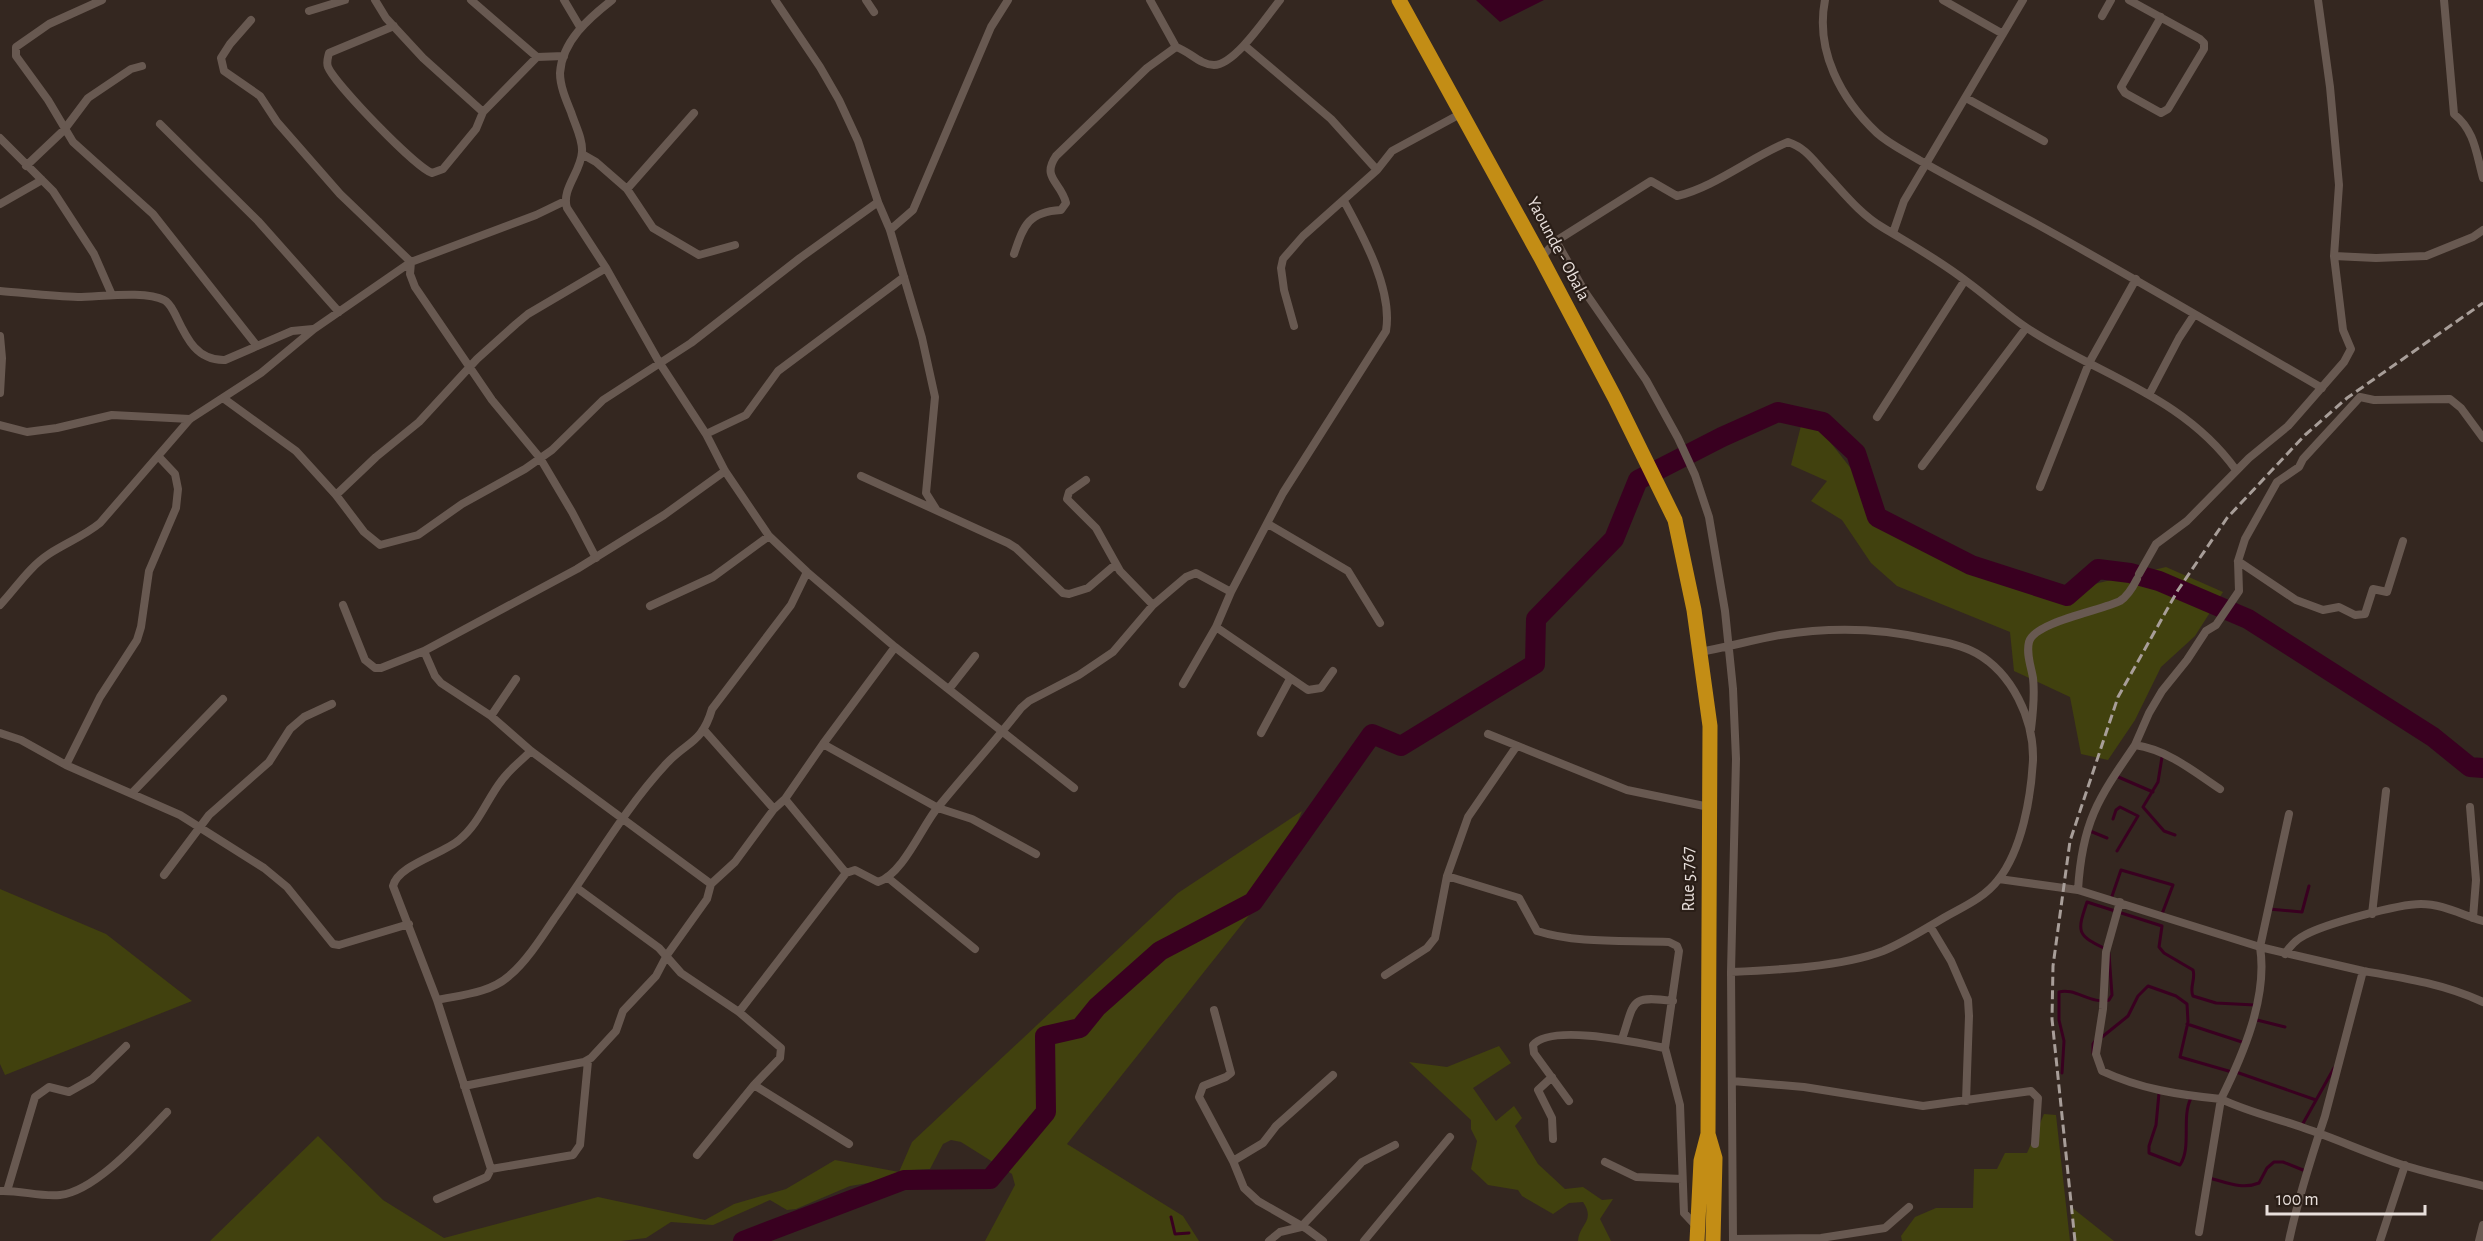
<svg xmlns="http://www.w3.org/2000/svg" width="2483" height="1241" font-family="'Alegreya Sans',sans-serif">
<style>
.green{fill:#41410e}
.water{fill:#390020}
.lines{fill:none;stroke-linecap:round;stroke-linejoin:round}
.stream{stroke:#390020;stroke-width:3}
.river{stroke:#390020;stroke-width:20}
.street{stroke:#685951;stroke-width:8}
.highway{stroke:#c38d15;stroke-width:15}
.rail{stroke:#a89e99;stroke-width:3;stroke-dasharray:9 4.5;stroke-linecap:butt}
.labels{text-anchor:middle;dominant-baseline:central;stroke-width:4.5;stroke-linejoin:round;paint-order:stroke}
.street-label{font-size:18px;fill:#e8dfdb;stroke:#2a1e17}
</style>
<rect width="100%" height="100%" fill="#342720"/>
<path class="green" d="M1805,410L1904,536L2069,590L2166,567L2223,592L2195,636L2161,667L2135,720L2108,760L2081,754L2070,697L2014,671L2010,632L1897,586L1871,563L1842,520L1811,501L1827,481L1791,465Z
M1302,811L1270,889L1067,1144L1183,1216L1199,1241H985L1015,1185L1012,1174L961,1142L951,1140L943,1144L930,1169L911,1170L892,1179L850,1186L796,1209L787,1210L770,1200L713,1225L671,1222L646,1238L621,1241H210L318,1136L383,1200L444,1238L598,1197L705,1220L734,1204L786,1189L835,1160L899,1172L912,1142L1178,893Z
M0,889L106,934L192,1001L5,1075L0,1064Z
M1499,1046L1511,1063L1473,1088L1496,1121L1514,1106L1522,1118L1515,1126L1538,1164L1565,1189L1583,1187L1602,1200L1613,1199L1600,1219L1611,1241H1578C1579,1224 1596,1221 1583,1202L1569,1203L1553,1214L1522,1196L1518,1190L1488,1185L1471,1169L1477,1141L1471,1129V1120L1409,1062L1447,1067Z
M2044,1114L2056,1115L2070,1241H1902L1901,1236L1915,1217L1936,1208H1973L1974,1169H1997L2005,1153H2027Z
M2070,1206L2114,1241H2075Z"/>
<path class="water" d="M1476,0H1544L1500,22Z"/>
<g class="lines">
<path class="stream" d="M2162,757L2158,782L2143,807L2164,831L2175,835
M2116,776L2153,792
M2113,819L2116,810L2120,807L2138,816L2117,851
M2090,831L2107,838
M2111,899L2121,870L2173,885L2162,914
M2269,909L2302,912L2309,886
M2106,949C2076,935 2077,932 2087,902L2162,926L2159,947L2164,953L2193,970C2196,979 2189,988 2193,996L2216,1003L2255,1005
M2257,1020L2285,1027
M2187,1024L2245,1043
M2102,1037L2128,1016L2138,996L2148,986L2176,996L2187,1004L2188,1022L2180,1057L2232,1072
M2093,1053V1044L2096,1040
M2236,1072L2316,1100
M2062,1073L2064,1041L2059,1020V992C2074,987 2092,1005 2109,1000L2112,995L2109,954
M2159,1093L2156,1125L2149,1146V1153L2180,1165C2192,1147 2181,1118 2191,1098
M2301,1127L2334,1068
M2209,1178C2226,1182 2242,1190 2259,1183L2267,1168L2274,1162H2283L2303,1170
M1171,1217L1175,1234L1189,1233"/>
<path class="river" d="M743,1241L904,1180L990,1179L1046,1112L1045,1036L1080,1028L1097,1007L1160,951L1253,902L1372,734L1401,746L1535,664L1536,619L1614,539L1638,480L1722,437L1778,412L1823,422L1856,453L1877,517L1971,565L2067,596L2098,569L2130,573L2159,581L2248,619L2433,737L2470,767L2483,768"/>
<path class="street" d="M102,0L49,24L16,47V56L48,100L73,142L153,214L257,346
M375,0L386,18L423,58L483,112L537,57
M471,0L537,57L564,56
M564,0L580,27
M612,0C589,18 562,41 560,73C560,86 566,100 571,112C575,125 583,139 582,152C581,172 561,189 567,208L606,268L659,362L706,434L725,471L769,536L807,572L895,647L1074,788
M775,0L820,67L839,100L858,141L878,202L890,230L922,338L935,397L926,493L936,509
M866,0L874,12
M1150,0L1176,47
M1825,0C1815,51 1841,99 1877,133C1889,144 1906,152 1919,160C1956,181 1994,201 2031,221C2129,275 2225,332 2322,388
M1943,0L2003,34
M2129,0L2200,39L2204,43V49L2168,109L2161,113L2125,93L2121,87L2161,17
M2444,0L2454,114C2475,131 2476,153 2483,178
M309,11L345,0
M2102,16L2111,0
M251,20L230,44L221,58L224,71L260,96L277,122L340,194L411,262L410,274L415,287L492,400L540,458L572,512L596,558
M394,26L329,53C328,58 326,62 328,67C335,84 415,167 432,173L443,169L476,129L483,112
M1244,45L1331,119L1377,170
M1966,98L2044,141
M160,124L258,221L339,312
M0,138L53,191L94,254L112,295
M582,154L596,162L627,189L653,228L699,255L735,245
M26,166L64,130L88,98L131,69L142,66
M627,189L694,113
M0,204L42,180
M890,230L913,210L991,27L1008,0
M1893,233L1904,201L2023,0
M1556,241L1585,292L1646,380L1678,438L1695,475L1709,517L1725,611L1733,689L1736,759L1731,972
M1014,254C1024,225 1028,212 1061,210L1066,203C1061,182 1041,178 1056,156L1147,68L1176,47C1189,51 1200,65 1214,65C1235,65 1267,16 1280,0
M2334,256L2376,258L2426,256L2473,237L2483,230
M1541,258L1556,241L1651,181L1677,196C1715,187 1751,157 1788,142C1806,148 1813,160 1826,174C1843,192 1860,214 1882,227C1910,244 1939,260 1966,281C1987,296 2006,314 2027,328C2100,376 2183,396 2236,470
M0,291C26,293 52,296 78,297C99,297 146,290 164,300C170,303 172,309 175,314C186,337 196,361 225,360L292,331L313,329
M1294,326L1284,290L1281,268L1283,259L1303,236L1377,170L1392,151L1462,113
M0,336L2,358L0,393
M2150,393L2179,338L2194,315
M223,398L296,451L336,495L364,532L380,545L418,535L462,504L525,469L552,450L603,400L691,343L800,258L878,202
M1877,417L1965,280
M0,425L27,432L57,428L112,415L190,419
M706,434L746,415L778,371L904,277
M1922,466L2026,328
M861,476L1008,543L1016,548L1063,593L1069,594L1088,588L1116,564
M1086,480L1069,492L1067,499L1096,528L1120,571L1153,605
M2040,487L2089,363L2136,279
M336,495L376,457L419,422L477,359L516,324L528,314L606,268
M1268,524L1348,571L1380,623
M2238,561L2296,600L2323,610L2339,607L2355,615L2365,614L2373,589L2387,592L2403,541
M2139,574L2156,544L2187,521L2249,458L2288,426L2344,362L2351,349L2343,330L2334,256L2339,185L2330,87L2318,0
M0,605C16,588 29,567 49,554C66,543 84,536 100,523L190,419L261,373L314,329L411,262L536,215L565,201
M343,605L365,660L375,668H381L424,651L577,569L664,515L725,471
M650,606L713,577L769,536
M1216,627L1308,690L1321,688L1333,671
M424,651L435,676L441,683L491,716L531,751L711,884
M1700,652C1727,647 1753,640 1780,635C1829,627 1880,628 1928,639C1944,642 1962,645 1976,653C2012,673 2034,719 2033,760C2031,797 2022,850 1998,880C1985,897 1965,906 1947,916C1926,928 1905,942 1883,951C1841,967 1776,970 1731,972L1733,1241
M1183,684L1216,627L1231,592L1283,493L1386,331C1393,290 1363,236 1344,201
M949,689L975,656
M491,716L516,679
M2031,729C2033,713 2035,695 2033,678C2031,666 2026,654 2029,642C2034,622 2103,610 2120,601C2128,596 2133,587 2137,579
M704,730L774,809
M0,733L21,740L66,765L180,815L264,868L287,887L333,944L339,945L409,924
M1261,733L1290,679
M1488,734L1627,790L1709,807
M823,744L938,808L972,819L1036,854
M2135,745L2149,713L2162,691L2187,660L2206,631L2216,625L2239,591L2238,561L2245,539L2277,482L2299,467L2303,459L2360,397L2374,400L2450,399L2461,408L2483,438
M531,751C522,760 510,769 502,780C487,799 479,824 459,840C443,854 398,865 393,886L437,1000L491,1169L573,1155L580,1145L588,1061
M66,765L100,697L137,640L141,627L149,571L176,508L178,489L175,474L159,457
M132,793L223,699
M785,799L846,873
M2470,807L2476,880L2473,918
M164,875L209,815L269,762L290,729L304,717L332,704
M1447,876L1519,898L1537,931C1578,944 1626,940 1669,942L1677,946L1679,951L1665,1048L1680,1105L1684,1213L1697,1227
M887,877L975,949
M1999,879L2078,890L2260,947L2289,814
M577,888L659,948L681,973L739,1012L781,1048L780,1058L754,1085L697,1155
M2078,890C2082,822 2098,799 2135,745C2168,750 2193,771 2220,789
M2120,902L2106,952L2103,1009L2096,1054L2102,1071C2140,1089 2180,1095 2221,1099L2199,1232
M2372,914L2386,791
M1930,926L1951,961L1968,1000L1969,1016L1966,1101
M2285,954C2290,946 2297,939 2305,935C2325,924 2398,904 2421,904C2443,904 2462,915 2483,921
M2363,971C2405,978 2444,984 2483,1002
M1385,975L1427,948L1435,938L1447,876L1468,817L1516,747
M437,1000C461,995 490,993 509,976C526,962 542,937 554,919C591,868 624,809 667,763C688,741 702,743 712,709L791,605L807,572
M1214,1010L1231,1073L1226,1077L1203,1086L1199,1097L1233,1161L1244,1188L1258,1201L1307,1229L1323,1241
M739,1012L846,873L855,870L878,882C902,874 920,831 935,811C963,776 994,743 1021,708L1029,701L1079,675L1113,652L1153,605L1186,577L1196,573L1231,592
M1622,1039C1635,1001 1629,995 1673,1001
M1552,1077L1538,1090L1552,1118L1553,1139
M1732,1081L1804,1087L1923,1106L2031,1091L2038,1098L2035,1144
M754,1085L849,1144
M464,1086L584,1062L591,1058L616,1031L623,1011L656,976L667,955L707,899L711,884L735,862L774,809L785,799L823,744L895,647
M1569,1101L1534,1053L1533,1045C1551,1023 1639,1043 1665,1048
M1233,1161L1263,1143L1276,1126L1333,1075
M1605,1162L1636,1177L1682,1179
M0,1191C20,1190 40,1197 60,1195C96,1191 142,1138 167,1112
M7,1191L35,1097L49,1087L69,1092L92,1079L126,1046
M437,1199L487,1177L491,1169
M1733,1239L1821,1238L1885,1228L1909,1207
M1269,1241L1280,1232L1301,1227L1362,1162L1395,1145
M1364,1241L1450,1137
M2289,1241C2298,1198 2311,1158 2325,1116L2363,971L2260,947C2268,997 2243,1055 2221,1099C2248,1112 2276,1118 2304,1128C2337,1139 2369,1154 2403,1165C2429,1173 2456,1179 2483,1186
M2380,1241L2405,1165
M2479,1241L2483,1225"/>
<path class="highway" d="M1399,0L1541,258L1615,398L1675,520L1694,610L1710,726L1708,1134L1715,1158L1713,1241
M1697,1241L1701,1161L1708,1134"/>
<path class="rail" d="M2075,1241L2052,1019L2053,966L2070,841L2118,697L2178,590L2227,518L2305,435L2347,398L2483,303"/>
</g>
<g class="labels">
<g class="street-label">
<text transform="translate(1558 249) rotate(62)">Yaounde - Obala</text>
<text transform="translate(1689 879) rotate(-90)">Rue 5.767</text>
</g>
</g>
<path d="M2267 1205v9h158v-9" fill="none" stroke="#e8dfdb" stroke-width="3"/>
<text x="2276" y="1205" font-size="18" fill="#e8dfdb" stroke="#2a1e17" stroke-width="4.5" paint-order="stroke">100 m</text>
</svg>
